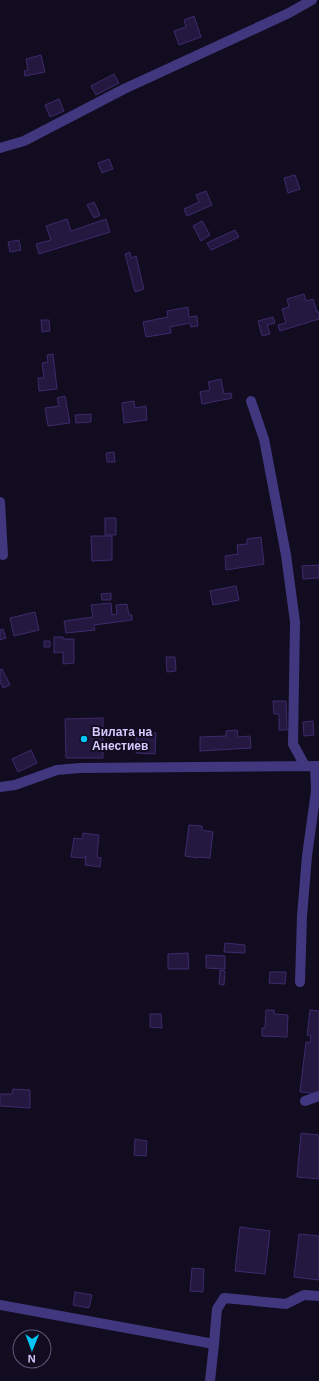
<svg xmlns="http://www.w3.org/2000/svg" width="319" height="1381" font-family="Arial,sans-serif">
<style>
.building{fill:#241840;stroke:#3d2a6c}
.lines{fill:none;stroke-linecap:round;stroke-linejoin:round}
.minor{stroke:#40377e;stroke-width:10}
.poi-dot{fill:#00c5f5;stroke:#110c1f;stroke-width:1.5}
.labels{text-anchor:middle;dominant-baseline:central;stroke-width:4;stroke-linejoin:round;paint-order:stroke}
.poi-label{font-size:12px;font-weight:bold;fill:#d5caff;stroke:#110c1f;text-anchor:start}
</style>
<rect width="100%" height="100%" fill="#110c1f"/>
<path class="building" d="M194,16L201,37L179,45L174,31L186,27L184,20Z
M41,55L45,72L25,76L24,71L28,70L26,59Z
M114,74L119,83L96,95L91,86Z
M59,99L64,111L50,117L45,105Z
M109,159L113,169L102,173L98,163Z
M295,175L300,189L288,193L284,178Z
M206,191L212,205L187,216L184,209L199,202L196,195Z
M94,202L100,215L94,218L87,205Z
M67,219L71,231L106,219L110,232L39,254L36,244L51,240L46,226Z
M202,221L210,235L201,241L193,226Z
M235,230L239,237L211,250L207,243Z
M19,240L21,250L10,252L8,242Z
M130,252L131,258L136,256L144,289L135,292L125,254Z
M304,294L306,301L313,299L317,312H319V319L280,331L278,325L286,323L282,309L289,307L287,299Z
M188,307L189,317L197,316L198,326L191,327L190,323L170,327L171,333L146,337L143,322L168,317L167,311Z
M273,317L275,323L267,325L270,334L262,336L258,321Z
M41,320H49L50,331L42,332Z
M53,354L57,389L39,391L38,378H44L42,363L48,362L47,355Z
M221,379L224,394L231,393L232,398L202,404L200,392L210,390L208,382Z
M65,396L70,423L48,426L45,408L59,406L57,398Z
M134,401L135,408L146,406L147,420L124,423L122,403Z
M91,414V422L76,423L75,415Z
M114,452L115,462H107L106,453Z
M105,518H116V535H105Z
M91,536H112V560L92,561Z
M261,537L264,564L226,570L225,556L238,554L237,545L247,544V539Z
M319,565V578L303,579L302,566Z
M236,586L239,600L213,605L210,591Z
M111,593V600H102L101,594Z
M111,603L112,615L117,614L116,605L127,604L129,615H132V620L94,625L95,630L66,633L64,621L93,617L91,605Z
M35,612L39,630L14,636L10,618Z
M3,629L6,638L0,640V630Z
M54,637H63V639H74V663L63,664V652L54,653Z
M44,641H50V647H44Z
M166,657H175L176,671L167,672Z
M2,669L10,685L3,688L0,682V670Z
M273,701H286L287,730H279V714H274Z
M103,718V758H66L65,719Z
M313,721L314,735L304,736L303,722Z
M237,730L238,737L250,736L251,748L200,751V737L226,736V731Z
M136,732L156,733L155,754L136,753Z
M31,750L37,763L18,772L12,759Z
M189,825L202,826V830L213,832L210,858L197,857V858L185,856Z
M83,833L99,835L97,857L101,858L100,867L85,865L86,856L85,858L71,857L74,838L82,839Z
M225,943L245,945V953L224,952Z
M188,953L189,969H168V954Z
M206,955L225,956V969L206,968Z
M220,970L225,971L224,985L219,984Z
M270,972H286L285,984L269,983Z
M266,1010H274V1014L288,1015L287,1037L262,1036V1028H265Z
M310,1010L319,1011V1094L300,1092L306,1042L310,1043L311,1036L307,1035Z
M150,1014H161L162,1028L150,1027Z
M13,1089L30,1090V1108L0,1106V1094H12Z
M301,1133L319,1135V1179L297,1177Z
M135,1139L147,1141L146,1156L134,1155Z
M240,1227L270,1231L265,1274L235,1271Z
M299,1234L319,1236V1280L294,1277Z
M192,1268L204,1269L203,1292L190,1291Z
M75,1292L92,1295L89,1308L73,1305Z"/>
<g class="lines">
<path class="minor" d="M0,148L24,141L124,89L289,13L312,0
M251,401L264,439L286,555L295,622L293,744L305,766
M0,502L3,555
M0,787L15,785L57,770L80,768L319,766
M300,982L302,916L307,856L316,791L315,766
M305,1101L319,1096
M0,1305L214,1344L217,1309L224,1298L286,1304L304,1295L319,1296
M210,1381L214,1344"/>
</g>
<circle class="poi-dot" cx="84" cy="739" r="4"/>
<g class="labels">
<g class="poi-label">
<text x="92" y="732">Вилата на<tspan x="92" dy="14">Анестиев</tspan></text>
</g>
</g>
<g transform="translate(32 1349) rotate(181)"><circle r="19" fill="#110c1f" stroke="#5f5879"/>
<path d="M0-3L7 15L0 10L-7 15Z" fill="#00c5f5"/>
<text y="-6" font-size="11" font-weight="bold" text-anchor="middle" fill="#d5caff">N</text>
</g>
</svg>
